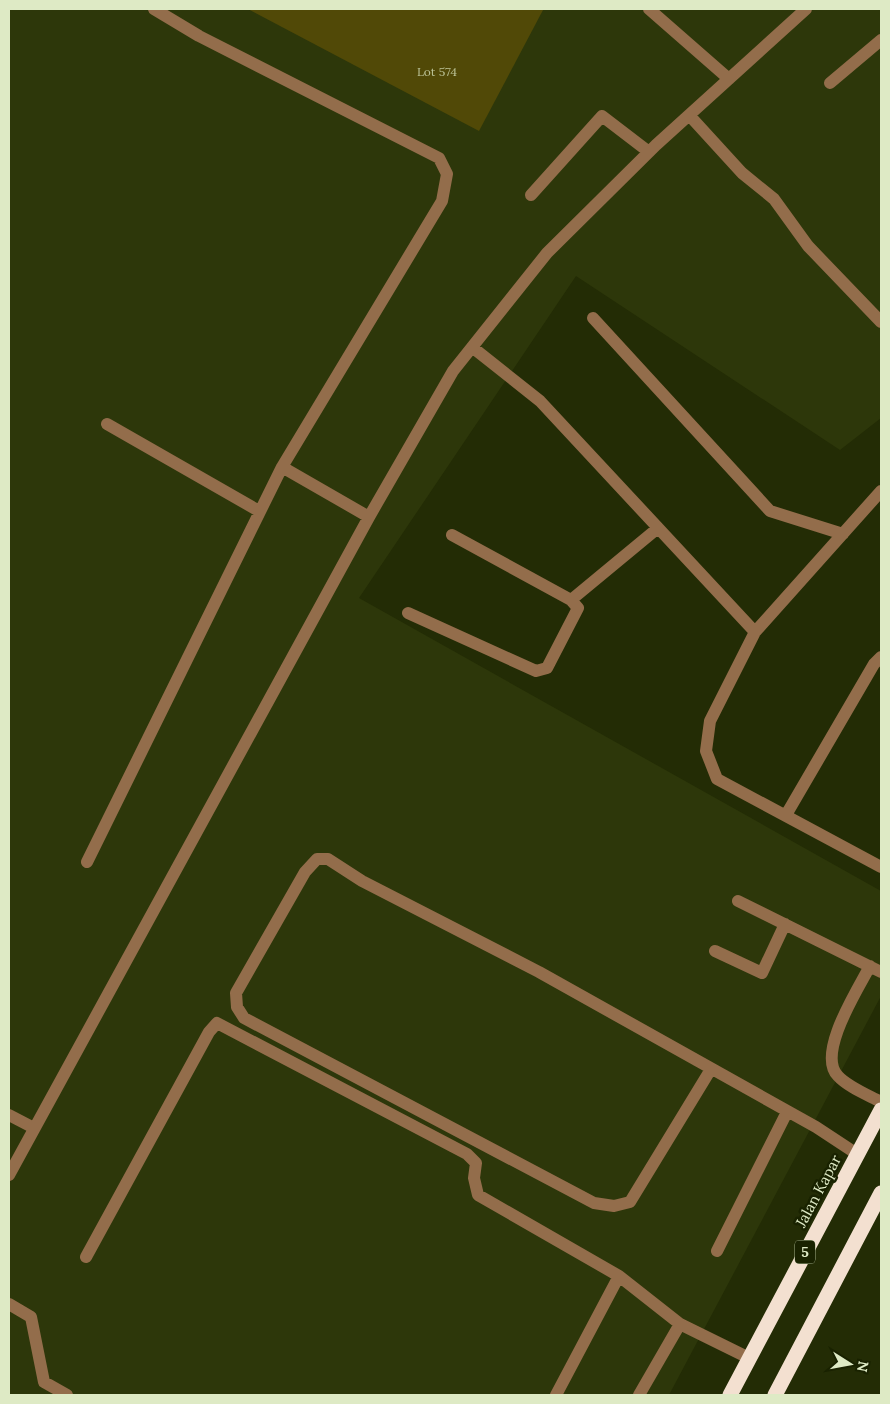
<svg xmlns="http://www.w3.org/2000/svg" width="890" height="1404" font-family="Lora,serif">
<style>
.built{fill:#2d370a}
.building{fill:#514907}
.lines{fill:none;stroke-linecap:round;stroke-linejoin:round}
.minor{stroke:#936d4b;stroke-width:12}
.highway{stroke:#f3e0d0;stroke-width:15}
.labels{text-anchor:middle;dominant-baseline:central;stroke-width:5;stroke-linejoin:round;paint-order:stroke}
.number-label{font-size:12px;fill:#bbc296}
.shield{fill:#192200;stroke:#a3ae8a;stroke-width:1}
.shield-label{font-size:14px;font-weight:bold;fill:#deeac5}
.street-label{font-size:15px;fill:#deeac5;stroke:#192200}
</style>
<rect width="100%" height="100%" fill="#232c05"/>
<path class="built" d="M9,9H881V418L840,450L576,276L359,598L881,891V996L669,1395H9Z"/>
<path class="building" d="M248,9H541L543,10L479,131Z"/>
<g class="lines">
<path class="minor" d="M154,9L199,36L439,158L447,174L442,201L282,467
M649,9L729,79
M830,83L881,40
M689,115L742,173L774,199L808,246L881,322
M531,195L602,116L649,152
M593,318L770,511L843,534
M472,347L540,401L755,632
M107,424L259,511
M881,491L755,632L710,721L706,751L717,779L881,867
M452,535L571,600L658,528
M408,613L536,671L547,668L578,608L571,600
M786,815L874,664L881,657
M87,862L282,467L369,517
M738,901L881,972
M715,951L762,973L785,924
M870,966C858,989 816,1054 838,1076C848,1087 868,1095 881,1102
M711,1069L630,1202L614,1206L594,1203L244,1018L237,1007L236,993L305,872L317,859H328L362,881L539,972L816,1127L857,1154
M9,1115L34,1128
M9,1175L369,517L453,371L547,253L656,145L806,9
M717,1251L787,1112
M86,1257L209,1032L217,1023L467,1154L476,1163L474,1178L478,1195L619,1276L680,1324L749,1358
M9,1304L31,1317L44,1382L67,1395
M556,1395L619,1276
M639,1395L680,1324"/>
<path class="highway" d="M730,1395L881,1110
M775,1395L881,1193"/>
</g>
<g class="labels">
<g class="number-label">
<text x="437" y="71">Lot 574</text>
</g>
<rect class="shield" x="795" y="1240.5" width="20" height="23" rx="4"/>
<g class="shield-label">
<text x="805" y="1252">5</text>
</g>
<g class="street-label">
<text transform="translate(818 1191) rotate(-62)">Jalan Kapar</text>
</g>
</g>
<rect width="890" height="1404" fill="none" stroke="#deeac5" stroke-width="20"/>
<g transform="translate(850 1364) rotate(101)" stroke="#192200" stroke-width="4" paint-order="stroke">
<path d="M0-4L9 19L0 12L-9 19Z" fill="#deeac5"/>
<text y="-8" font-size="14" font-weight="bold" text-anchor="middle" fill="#deeac5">N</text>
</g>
</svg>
